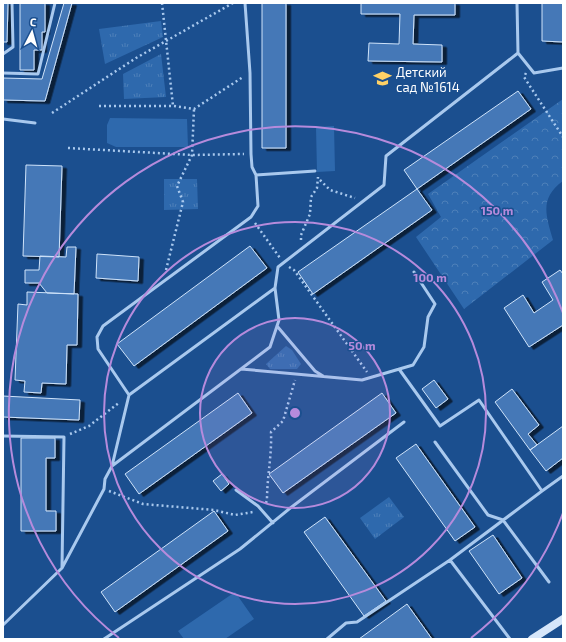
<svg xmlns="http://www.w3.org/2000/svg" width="566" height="642" font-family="'Exo 2',sans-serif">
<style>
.grass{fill:url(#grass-tufts)}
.forest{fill:url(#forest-crowns)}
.pitch{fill:#2e69ad}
.building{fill:#4478b7;stroke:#cfe3fa;filter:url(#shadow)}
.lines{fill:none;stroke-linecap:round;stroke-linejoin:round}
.path{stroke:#a9c9ee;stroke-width:2.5;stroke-dasharray:2 3;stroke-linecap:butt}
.service{stroke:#a9c9ee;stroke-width:3}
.secondary{stroke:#d6e6fa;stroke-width:8}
.ring{fill:none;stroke:#b68bdc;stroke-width:2}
.labels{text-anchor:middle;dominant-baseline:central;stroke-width:3;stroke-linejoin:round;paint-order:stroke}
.poi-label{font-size:13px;fill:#fff;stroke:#1b4f8f;text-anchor:start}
.centre{fill:#b68bdc;stroke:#1b4f8f;stroke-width:2}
.ring-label{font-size:12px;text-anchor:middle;font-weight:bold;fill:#b68bdc;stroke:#1b4f8f;stroke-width:3;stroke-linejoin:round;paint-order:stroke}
</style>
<defs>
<pattern id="grass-tufts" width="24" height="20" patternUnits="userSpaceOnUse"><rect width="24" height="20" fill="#2e69ad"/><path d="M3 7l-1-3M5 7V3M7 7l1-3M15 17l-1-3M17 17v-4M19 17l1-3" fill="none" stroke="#4d80b9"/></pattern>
<pattern id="forest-crowns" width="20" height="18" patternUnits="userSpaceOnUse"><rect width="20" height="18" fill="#2e69ad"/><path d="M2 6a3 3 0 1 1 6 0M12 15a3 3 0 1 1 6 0" fill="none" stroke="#4d80b9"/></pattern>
<filter id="shadow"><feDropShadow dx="4.5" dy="2.5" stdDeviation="0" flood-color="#0009"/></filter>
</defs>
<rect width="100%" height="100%" fill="#1b4f8f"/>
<path class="grass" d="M161,21L163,37L105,64L99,29Z
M161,54L166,97L124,99L123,74Z
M164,179H197L198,209L164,210Z
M286,346L292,350L301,364L297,369H270L266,364Z
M389,497L404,517L375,539L360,518Z"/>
<path class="forest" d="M563,99V181C539,198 546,216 553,240L464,309L416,237L441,217L428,194Z"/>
<path class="pitch" d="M110,118L187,119L188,147H116L107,143V125Z
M334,126L335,171L317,172L316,127Z
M235,592L254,619L225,639H184L178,631Z"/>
<path class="building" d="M3,3H8L7,42H3Z
M20,3H45V32H42V50H34V70H20Z
M64,3H72L45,101L3,100V78L42,79Z
M262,3H286V148H262Z
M361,3H455V15H414L413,44L442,45V62L368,61L369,43L399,44L400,14H361Z
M542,3H563V42L542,41Z
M518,91L531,109L417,189L404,170Z
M26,165L62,166L59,257L23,256Z
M417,189L432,210L313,294L298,272Z
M250,246L267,268L134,366L117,344Z
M67,247H76L74,294L47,293L39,283H25V270H39L40,256L66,257Z
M97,254L139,257L138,281L96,278Z
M560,270L563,274V325L529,347L504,308L523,295L534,313L553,300L542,282Z
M27,292L78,294L77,345H67L66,384L42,383L41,393L24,392L25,381L15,380L18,304L27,305Z
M434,380L448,399L436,408L422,389Z
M512,389L539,425L528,434L537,445L530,450L495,402Z
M238,393L252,413L139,494L125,474Z
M382,393L396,413L283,493L269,474Z
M3,396L80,400L79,420L3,417Z
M563,426V458L546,471L530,450Z
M21,438H55V458H46V511H56V531H21Z
M416,444L475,527L455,541L396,458Z
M222,474L229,484L221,491L213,481Z
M214,511L228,531L115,612L101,592Z
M325,517L386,601L364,616L304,532Z
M493,535L522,578L499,594L469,551Z
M407,604L432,639H359Z"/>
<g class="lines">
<path class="path" d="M162,3L173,106
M526,73L524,77L563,137
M99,106H174L194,109L243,77
M52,113L136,58L233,3
M68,148L192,155L244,154
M320,180L330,190L355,198
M255,223L280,258
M301,240V235L310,214L311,197L317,188L318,177
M289,267L294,270L367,372
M166,270L183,202L177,186L192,155L194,109
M70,434L89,426L120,402
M109,491L143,504L214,510L235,515L253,512
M266,503L267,500C267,477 272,455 271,432L283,421L295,380"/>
<path class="service" d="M245,3L250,73L251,154L252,167L256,175L315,171
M517,3L518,53L534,73L563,68
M3,54L13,47L12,3
M3,73L38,74L55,3
M3,119L35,123
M256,175L258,206L251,217L103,326L97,337L98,349L129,395L275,288L278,267L384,185L386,156L518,53
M277,326L315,371L323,376
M241,369L362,380L413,365L424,347L428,317L435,304L414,272
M399,369L440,426L479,400L542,491L563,476
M3,436L64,437L62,567
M435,442L488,515L503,520L549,582
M112,466L270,347L279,320L275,288
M236,490L258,506L273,523
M450,560L542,491
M3,625L62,568L104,489L105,479L112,466L129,395
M104,639L240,549L289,509L404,422
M327,639L346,623L357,622L450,560L510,639"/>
<path class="secondary" d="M532,639L563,619"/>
</g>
<circle cx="295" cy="413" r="95" fill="#b68bdc" fill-opacity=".12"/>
<g class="ring">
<circle cx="295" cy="413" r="95"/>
<circle cx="295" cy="413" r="191"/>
<path d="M563 513A286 286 0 0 1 471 638M119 638A286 286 0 1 1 563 313"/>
</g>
<defs>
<symbol id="school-bare" viewBox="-9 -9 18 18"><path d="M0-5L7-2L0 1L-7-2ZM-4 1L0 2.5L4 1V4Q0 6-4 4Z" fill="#ffd166" stroke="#1b4f8f" stroke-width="2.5" paint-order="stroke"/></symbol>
</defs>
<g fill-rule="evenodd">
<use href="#school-bare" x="370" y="66" width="25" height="25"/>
</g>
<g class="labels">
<g class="poi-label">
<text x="396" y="72">Детский<tspan x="396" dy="15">сад №1614</tspan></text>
</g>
</g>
<circle cx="295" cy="413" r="6" class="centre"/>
<g class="ring-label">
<text x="497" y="215">150 m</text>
<text x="430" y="282">100 m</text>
<text x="362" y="350">50 m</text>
</g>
<rect width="566" height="642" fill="none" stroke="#ffffff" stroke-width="8"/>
<g transform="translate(32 32) rotate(6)" stroke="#1b4f8f" stroke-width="3" paint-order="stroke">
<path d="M0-3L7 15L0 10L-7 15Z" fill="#ffffff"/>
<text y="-6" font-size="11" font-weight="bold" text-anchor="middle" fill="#ffffff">С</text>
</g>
</svg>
